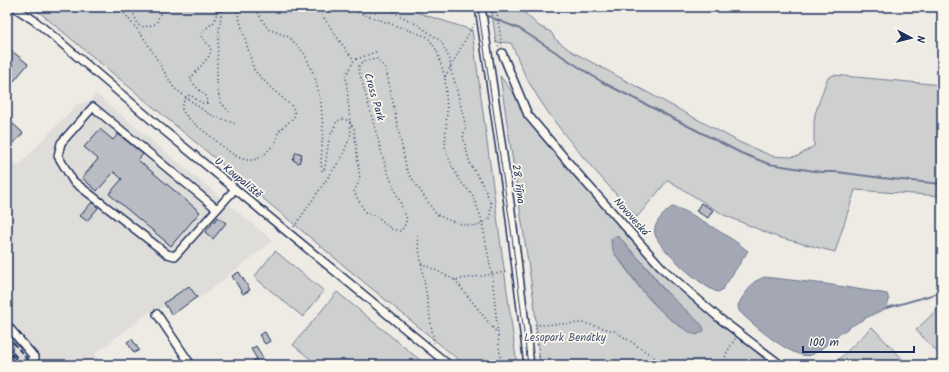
<svg xmlns="http://www.w3.org/2000/svg" width="949" height="372" font-family="Kalam,sans-serif">
<style>
.built{fill:#deddda}
.green{fill:#cecfcf;stroke:#747f96;fill-rule:evenodd}
.water{fill:#a3a8b4;stroke:#6d7892}
.lines{fill:none;stroke-linecap:round;stroke-linejoin:round}
.stream{stroke:#6d7892;stroke-width:2}
.building{fill:#b9bcc3;stroke:#1b2f5e}
.minor-casing{stroke:#1b2f5e;stroke-width:10}
.major-casing{stroke:#1b2f5e;stroke-width:12}
.path{stroke:#1b2f5e;stroke-width:1.5;stroke-dasharray:1 3;stroke-linecap:butt}
.minor{stroke:#fbf7ec;stroke-width:7}
.major{stroke:#fbf7ec;stroke-width:9}
.tram{stroke:#1b2f5e;stroke-width:1}
.rail{stroke:#1b2f5e;stroke-width:2;stroke-dasharray:6 3;stroke-linecap:butt}
.labels{text-anchor:middle;dominant-baseline:central;stroke-width:3.5;stroke-linejoin:round;paint-order:stroke}
.street-label{font-size:11px;fill:#1b2f5e;stroke:#fbf7ec}
.park-label{font-size:11px;fill:#48577a;stroke:#fbf7ec}
</style>
<rect width="100%" height="100%" fill="#eeebe4"/>
<filter id="ink" filterUnits="userSpaceOnUse"><feTurbulence type="fractalNoise" baseFrequency=".025" numOctaves="2"/><feDisplacementMap in="SourceGraphic" scale="8" xChannelSelector="R" yChannelSelector="G"/><feConvolveMatrix kernelMatrix="1 2 1 2 8 2 1 2 1" color-interpolation-filters="sRGB"/></filter>
<g filter="url(#ink)">
<path class="built" d="M96,94L273,241L200,298L151,311L95,354L102,365H7V156L18,166L77,104L89,102Z"/>
<path class="green" d="M31,7H408L419,13L472,30L517,365H465L354,274L39,12Z
M491,7H518L539,26L551,32L555,39L571,51L741,143L772,156L791,157L798,156L814,146V123L815,114L827,79L833,75L942,85V196L855,190L835,252L777,237L724,215L668,180L637,217C598,174 556,131 527,79C521,68 517,55 511,43L496,42Z
M500,76L578,177L663,269L771,365H615L609,361H588L579,365H540L534,302ZM624,242C629,249 635,254 641,261C652,272 660,286 671,297V320L655,305L641,290L615,254Z
M275,251L324,291L303,317L254,277Z
M337,292L420,360L416,365H318L293,345Z
M942,305V356H941L916,330Z
M872,327L908,365H837L835,363Z"/>
<path class="water" d="M672,207C685,209 695,217 706,223C720,232 735,240 748,251L722,290L718,292C704,289 658,248 655,234C652,224 665,212 672,207Z
M615,236L619,237L624,242L633,253L641,261L662,288L702,325L704,329L703,332L696,335C658,318 640,285 615,254C612,249 611,245 611,239Z
M764,277L826,284L882,293L887,294L889,300L887,308C871,315 855,323 841,333C832,339 821,351 811,355C794,361 751,323 739,311L738,305L742,298L754,282Z"/>
<g class="lines">
<path class="stream" d="M485,15L520,29L602,82L741,153L769,164L821,172H837L882,178L942,184
M887,308L942,292"/>
</g>
<path class="building" d="M7,47L28,64L14,81L7,75Z
M11,122L23,133L14,143L7,137V126Z
M100,129L113,140L118,134L143,154L138,160L200,212L171,246L109,194L122,179L114,172L97,191L82,178L98,159L84,147Z
M296,152L302,154L299,163L293,160Z
M92,202L98,208L87,221L80,216Z
M701,203L713,210L708,218L696,211Z
M218,217L226,223L213,239L205,232Z
M239,272L250,290L243,294L232,276Z
M189,286L197,297L172,315L164,303Z
M265,332L270,341L265,344L259,335Z
M132,339L139,350L134,353L127,342Z
M256,346L267,365H246L257,359L251,349Z"/>
<g class="lines">
<defs>
<path id="minor" d="M14,7L35,21L59,41L161,128L449,365
M502,53L528,115L579,175L664,270L719,318L781,365
M217,209L93,107L61,143L58,156L73,181L167,254L175,256L235,189
M157,314L191,365
M7,325L35,358L27,365
M7,356L15,365"/>
<path id="major" d="M480,7L509,203L529,365"/>
</defs>
<use href="#minor" class="minor-casing"/>
<use href="#major" class="major-casing"/>
<path class="path" d="M119,7L144,38L174,88L207,113L236,124
M131,7L138,25L144,27L156,24L163,7
M219,7L214,22L202,32L201,36L211,48L210,55L190,79L196,87L206,96L207,103H202L190,95C184,98 182,104 182,110C190,122 203,130 214,139C229,152 248,171 267,152C270,148 275,144 277,139C277,137 277,135 278,133C282,126 291,122 295,115L293,107L272,89L254,70L236,7
M222,7C219,25 213,87 221,102C223,105 226,108 229,112
M252,7L256,10L268,29L289,37L304,53L315,77L321,104L323,129L321,163L322,171L324,170L325,167L329,139L337,121L344,119L349,121L354,129L359,172L360,179L354,192L365,212L378,217L391,229L400,231L404,227L407,219L386,168L358,67L364,61L377,59L386,69L407,171L436,214L448,220L465,225L478,226L490,218L491,203L481,181L470,164L463,136L466,127L455,83L450,67V60L441,41L418,25L384,7
M313,7L317,8L332,7
M343,7L428,37L437,51L445,77L447,111L445,147L452,166L460,181L472,194L481,217L492,275L501,365
M491,7L493,23
M496,7L502,47
M317,8C330,26 340,43 354,60
M496,42L500,48
M445,77L474,24
M294,227L342,157L351,134L346,76L354,60L378,51
M417,236L434,343
M421,263L455,280L507,272
M455,280L497,333
M540,365L535,325L584,323L615,331L658,360L662,365
M724,365L726,354L735,339"/>
<use href="#minor" class="minor"/>
<use href="#major" class="major"/>
<path class="tram" d="M478,7L512,237L528,365"/>
<path class="rail" d="M7,335L32,365
M7,346L23,365"/>
</g>
</g>
<g class="labels">
<g class="street-label">
<text transform="translate(374 97) rotate(74)">Cross Park</text>
<text transform="translate(238 178) rotate(39)">U Koupaliště</text>
<text transform="translate(518 184) rotate(82)">28. října</text>
<text transform="translate(631 217) rotate(48)">Novoveská</text>
</g>
<g class="park-label">
<text x="565" y="338">Lesopark Benátky</text>
</g>
</g>
<rect width="949" height="372" fill="none" stroke="#fbf7ec" stroke-width="24"/>
<rect x="12" y="12" width="925" height="348" fill="none" stroke="#1b2f5e" stroke-width="1.5" filter="url(#ink)"/>
<g transform="translate(911 38) rotate(97)" stroke="#fbf7ec" stroke-width="3" paint-order="stroke">
<path d="M0-3L7 15L0 10L-7 15Z" fill="#1b2f5e"/>
<text y="-6" font-size="11" font-weight="bold" text-anchor="middle" fill="#1b2f5e">N</text>
</g>
<path d="M803 346v6h111v-6" fill="none" stroke="#1b2f5e" stroke-width="2"/>
<text x="809" y="346" font-size="12" fill="#1b2f5e" stroke="#fbf7ec" stroke-width="3" paint-order="stroke">100 m</text>
</svg>
